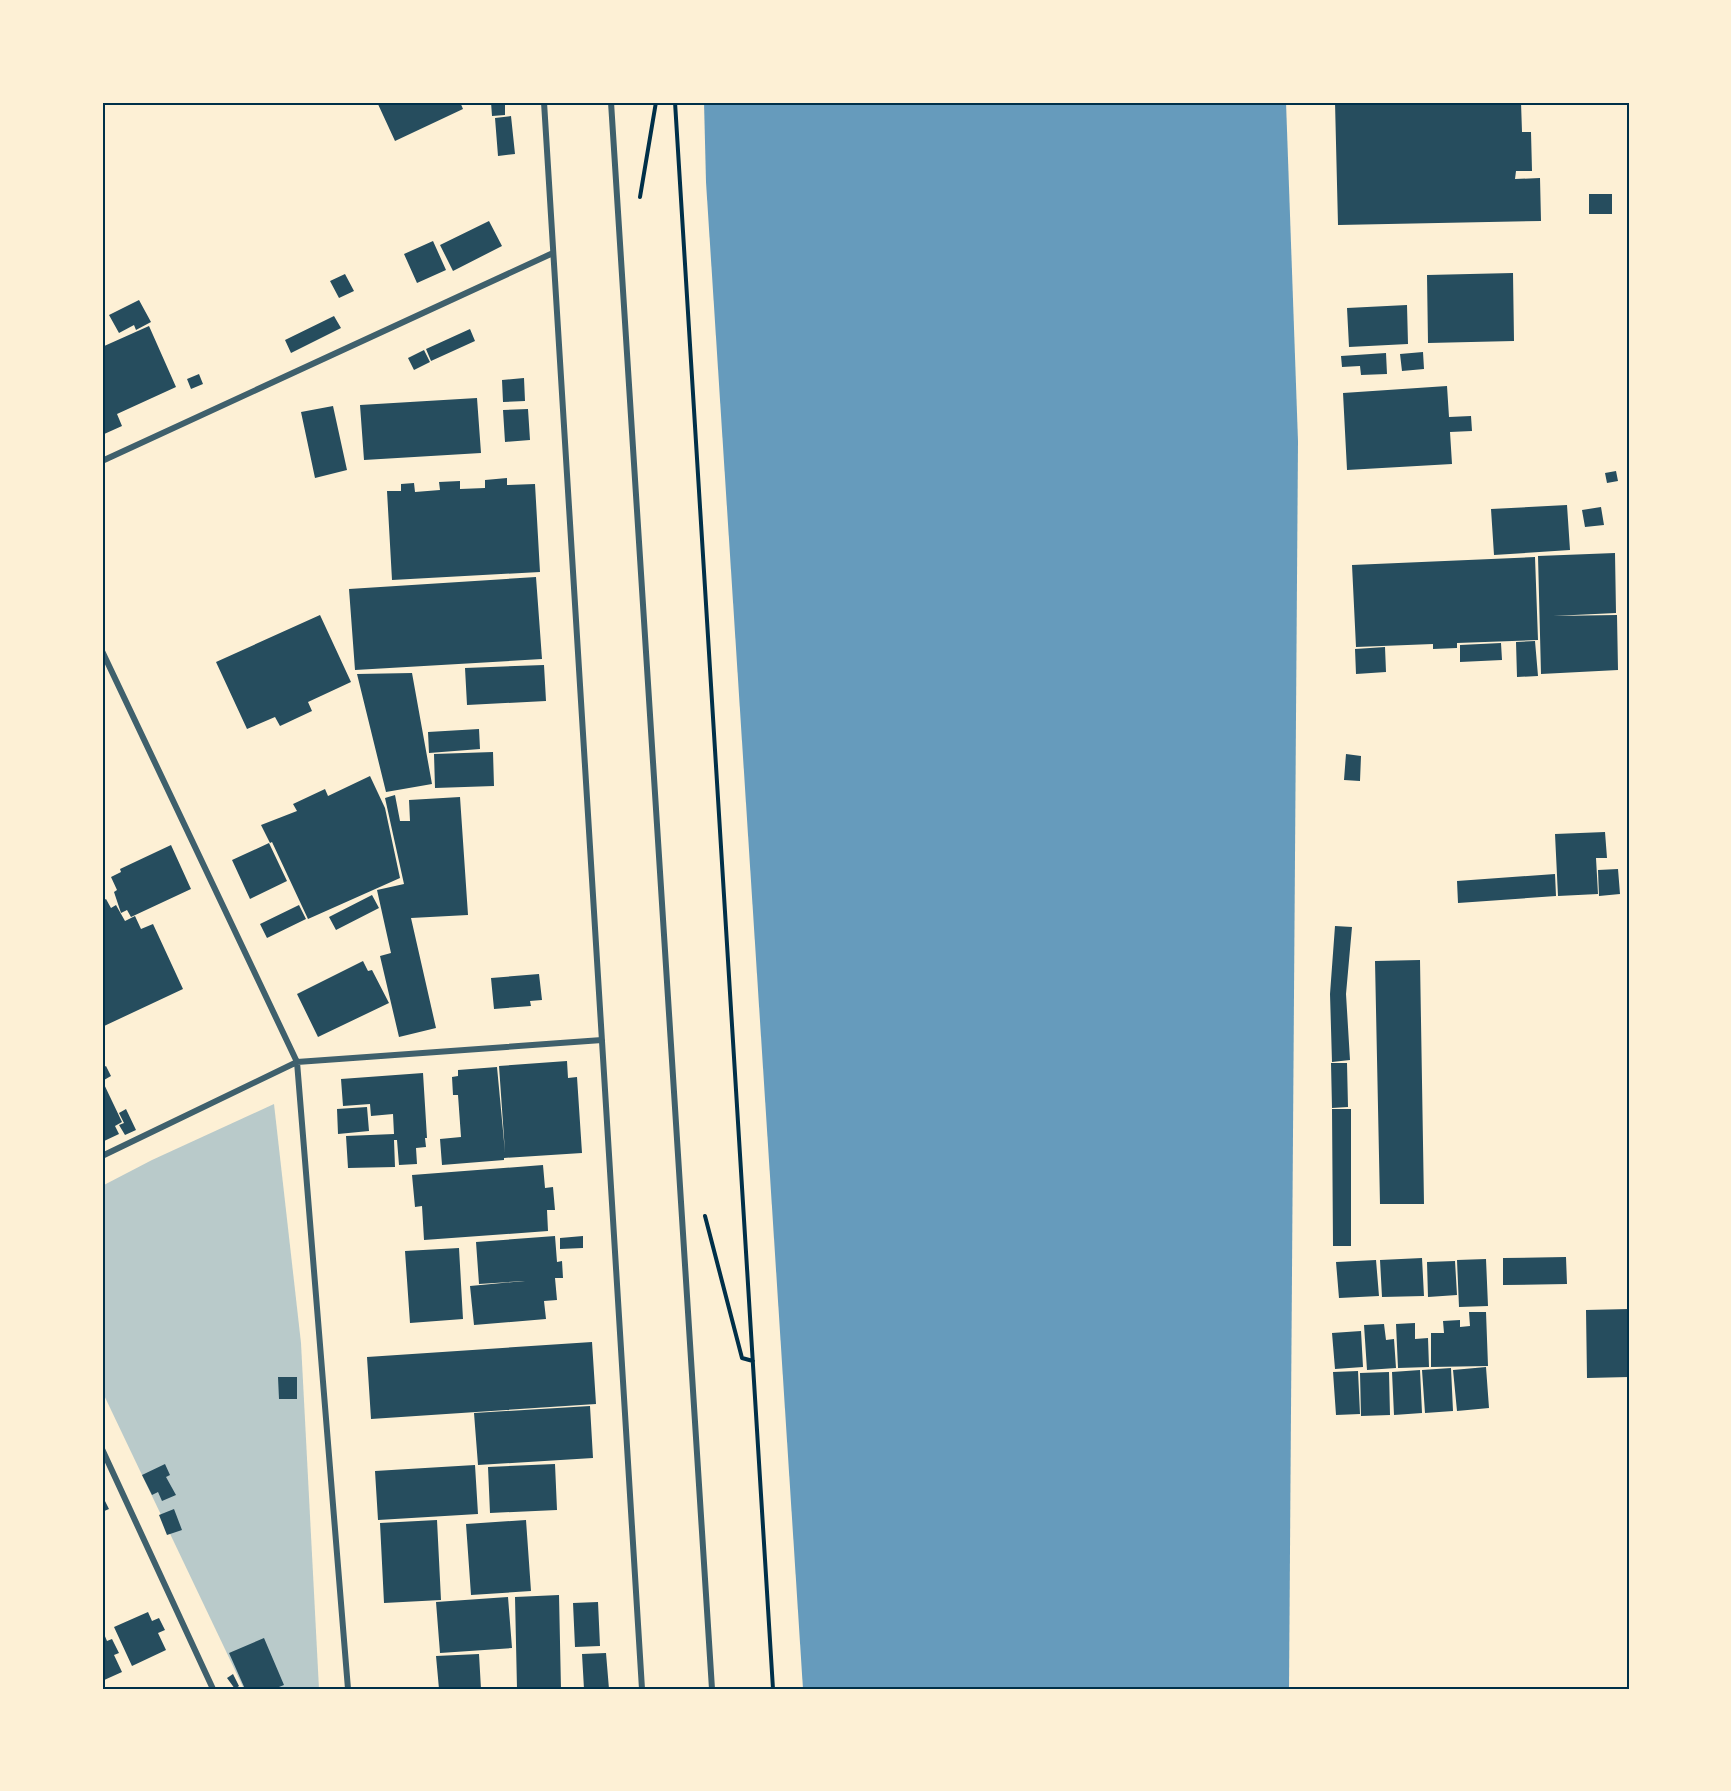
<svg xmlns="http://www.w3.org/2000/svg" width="1731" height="1791" font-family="'DM Sans',sans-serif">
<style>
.green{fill:#b9caca}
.water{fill:#669bbc}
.building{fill:#264d5e}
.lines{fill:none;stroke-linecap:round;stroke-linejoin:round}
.path{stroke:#003049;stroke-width:4}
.minor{stroke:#3f606c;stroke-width:6}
.neatline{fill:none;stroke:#003049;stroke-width:2}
</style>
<rect width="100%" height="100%" fill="#fdf0d5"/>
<path class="green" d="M274,1104L301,1343L319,1689H244L102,1391V1186L152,1160Z"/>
<path class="water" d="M704,102H1286L1298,441L1289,1689H803L706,182Z"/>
<path class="building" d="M377,102H460L463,109L395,141Z
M491,102H505V115L492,116Z
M1335,102H1521L1522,132H1531L1532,171H1516L1515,179L1540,178L1541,221L1338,225Z
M511,116L515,154L498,156L495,118Z
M1589,194H1612V214H1589Z
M489,221L502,246L453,271L440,245Z
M433,241L446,270L417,283L404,254Z
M1513,273L1514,341L1428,343L1427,275Z
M345,274L354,291L339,298L330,281Z
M139,300L151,322L136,330L134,325L119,333L109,315Z
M1407,305L1408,344L1349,347L1347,308Z
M334,316L341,328L291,353L285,340Z
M149,326L176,387L117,414L122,426L102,435V347Z
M470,329L475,341L431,361L426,349Z
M424,350L430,362L414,370L408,358Z
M1423,352L1424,369L1402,371L1400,354Z
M1386,353L1387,374L1361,375L1360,366L1342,367L1341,356Z
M199,374L203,384L191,389L187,379Z
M524,378L525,401L503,402L502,380Z
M1447,386L1449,417L1471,416L1472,431L1450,432L1452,464L1347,470L1343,393Z
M477,398L481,453L364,460L360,405Z
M333,406L347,470L315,478L301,412Z
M528,409L530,440L505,442L503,410Z
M1616,471L1618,481L1607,483L1605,473Z
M507,478V485L535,484L540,572L392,580L387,491H401V484L414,483L415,492L440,490L439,482L460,481V489L485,488V480Z
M1567,505L1570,550L1494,555L1491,509Z
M1601,507L1604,525L1585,527L1582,510Z
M1615,553L1616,613L1553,616L1617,615L1618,670L1541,674L1538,556Z
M1535,557L1538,640L1457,643V648L1433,649V644L1356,647L1352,565Z
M536,577L542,659L355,670L349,589Z
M320,615L351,682L308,702L312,711L280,726L275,717L247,729L216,662Z
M1535,641L1538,676L1517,677L1516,642Z
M1501,643L1502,660L1460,662V645Z
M1385,647L1386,672L1356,674L1355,649Z
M544,665L546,701L467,705L465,668Z
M412,673L432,784L386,792L357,674Z
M479,729L480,749L429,753L428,732Z
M493,752L494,786L435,788L434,754Z
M1346,754L1361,756L1360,781L1344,780Z
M370,776L385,808L400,878L308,919L272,842L270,843L261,825L297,811L293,804L325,789L328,796Z
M395,795L400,821H410L409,800L460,797L468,915L411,918L436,1028L399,1037L380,956L391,953L377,890L404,884L385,798Z
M1605,832L1607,858H1596L1598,894L1558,896L1555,834Z
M269,843L287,881L250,899L232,860Z
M171,845L191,889L131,917L127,910L121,913L114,892L117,890L111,877L121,872L120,869Z
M1618,869L1620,894L1599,896L1598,870Z
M1555,874L1556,896L1458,903L1457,881Z
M372,895L379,908L336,930L329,917Z
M106,899L111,908L116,905L125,921L135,916L141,929L153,924L183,989L102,1027V901Z
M299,905L306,919L267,938L260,924Z
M1335,926L1352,927L1346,994L1350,1060L1332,1062L1330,994Z
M1420,960L1424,1204H1380L1375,961Z
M363,961L368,971L372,970L389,1003L318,1037L297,994Z
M539,974L542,1000L530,1001L531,1006L494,1009L491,978Z
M567,1061L568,1078L577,1077L582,1153L504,1158V1160L442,1165L440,1139L461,1137L458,1095H453L452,1077L458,1076V1070L497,1067L505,1152L499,1066Z
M1331,1063H1347L1348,1107L1332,1108Z
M106,1066L111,1076L104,1080L102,1068Z
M423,1073L427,1138H425L426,1147L416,1148L417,1164L399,1165L397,1140H394L395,1167L348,1168L346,1136L394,1134L393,1114L371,1116L370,1104L343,1106L341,1079Z
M102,1080L122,1122L115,1126L119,1134L102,1142Z
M367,1107L369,1131L338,1134L337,1109Z
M126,1109L136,1130L125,1135L119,1125L124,1123L119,1113Z
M1332,1109H1351V1246H1333Z
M543,1165L545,1188L553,1187L555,1210H547L548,1231L424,1240L422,1206L415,1207L412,1175Z
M555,1236L557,1262L562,1261L563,1278H555L557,1300L544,1301L546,1319L474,1325L470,1286L525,1281L479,1284L476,1242Z
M583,1236V1248L560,1249V1238Z
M459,1248L463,1319L410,1323L405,1251Z
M1566,1257L1567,1284L1503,1285V1258Z
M1422,1258L1424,1296L1382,1297L1380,1260Z
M1486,1259L1488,1306L1459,1307L1457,1260Z
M1376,1260L1379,1296L1339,1298L1336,1262Z
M1455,1261L1457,1295L1428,1297L1427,1262Z
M1629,1309V1377L1587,1378L1586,1310Z
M1469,1312H1486L1488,1366L1431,1367V1333H1444L1443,1321L1460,1320V1327L1470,1326Z
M1415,1323V1339L1428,1338L1429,1367L1398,1368L1396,1324Z
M1384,1324L1386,1340L1394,1339L1396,1368L1367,1370L1364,1325Z
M1361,1331L1363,1367L1335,1369L1332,1333Z
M592,1342L596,1404L371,1419L367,1357Z
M1486,1367L1489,1408L1457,1411L1453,1370Z
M1451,1368L1453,1411L1425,1413L1422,1370Z
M1420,1370L1422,1413L1394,1415L1392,1372Z
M1358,1371L1360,1414L1336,1415L1333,1372Z
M1389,1372L1390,1415L1361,1416L1360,1373Z
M278,1377H297V1399H279Z
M590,1406L593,1458L478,1465L474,1413Z
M165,1464L170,1475L166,1477L176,1495L162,1501L158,1492L152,1495L142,1475Z
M555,1464L557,1510L490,1513L488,1467Z
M475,1465L478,1514L378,1520L375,1471Z
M102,1495L109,1509L102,1512Z
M174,1509L182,1530L167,1535L159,1515Z
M437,1520L441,1600L384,1603L380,1523Z
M526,1520L531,1591L471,1595L466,1524Z
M559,1595L561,1689H517L515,1597Z
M508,1597L512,1648L440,1653L436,1602Z
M598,1602L600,1646L575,1647L573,1603Z
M148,1612L152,1621L159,1618L165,1630L158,1633L166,1650L132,1666L114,1627Z
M104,1634L107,1641L112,1639L119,1653L114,1655L122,1672L102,1681V1635Z
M264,1638L284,1685L279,1687L280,1689H245L229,1653Z
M606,1653L609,1689H584L582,1654Z
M479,1654L481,1689H439L436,1656Z
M233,1674L239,1686L235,1689L227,1678Z"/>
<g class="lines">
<path class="path" d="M675,102L773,1689
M640,197L656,102
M705,1216L742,1358L753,1361"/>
<path class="minor" d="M544,102L642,1689
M611,102L712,1689
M102,461L553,253
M102,651L297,1062L348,1689
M102,1156L297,1062L602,1040
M102,1449L213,1689"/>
</g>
<rect width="1731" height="1791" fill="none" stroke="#fdf0d5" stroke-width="207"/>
<rect x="104" y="104" width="1524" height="1584" class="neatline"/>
</svg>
